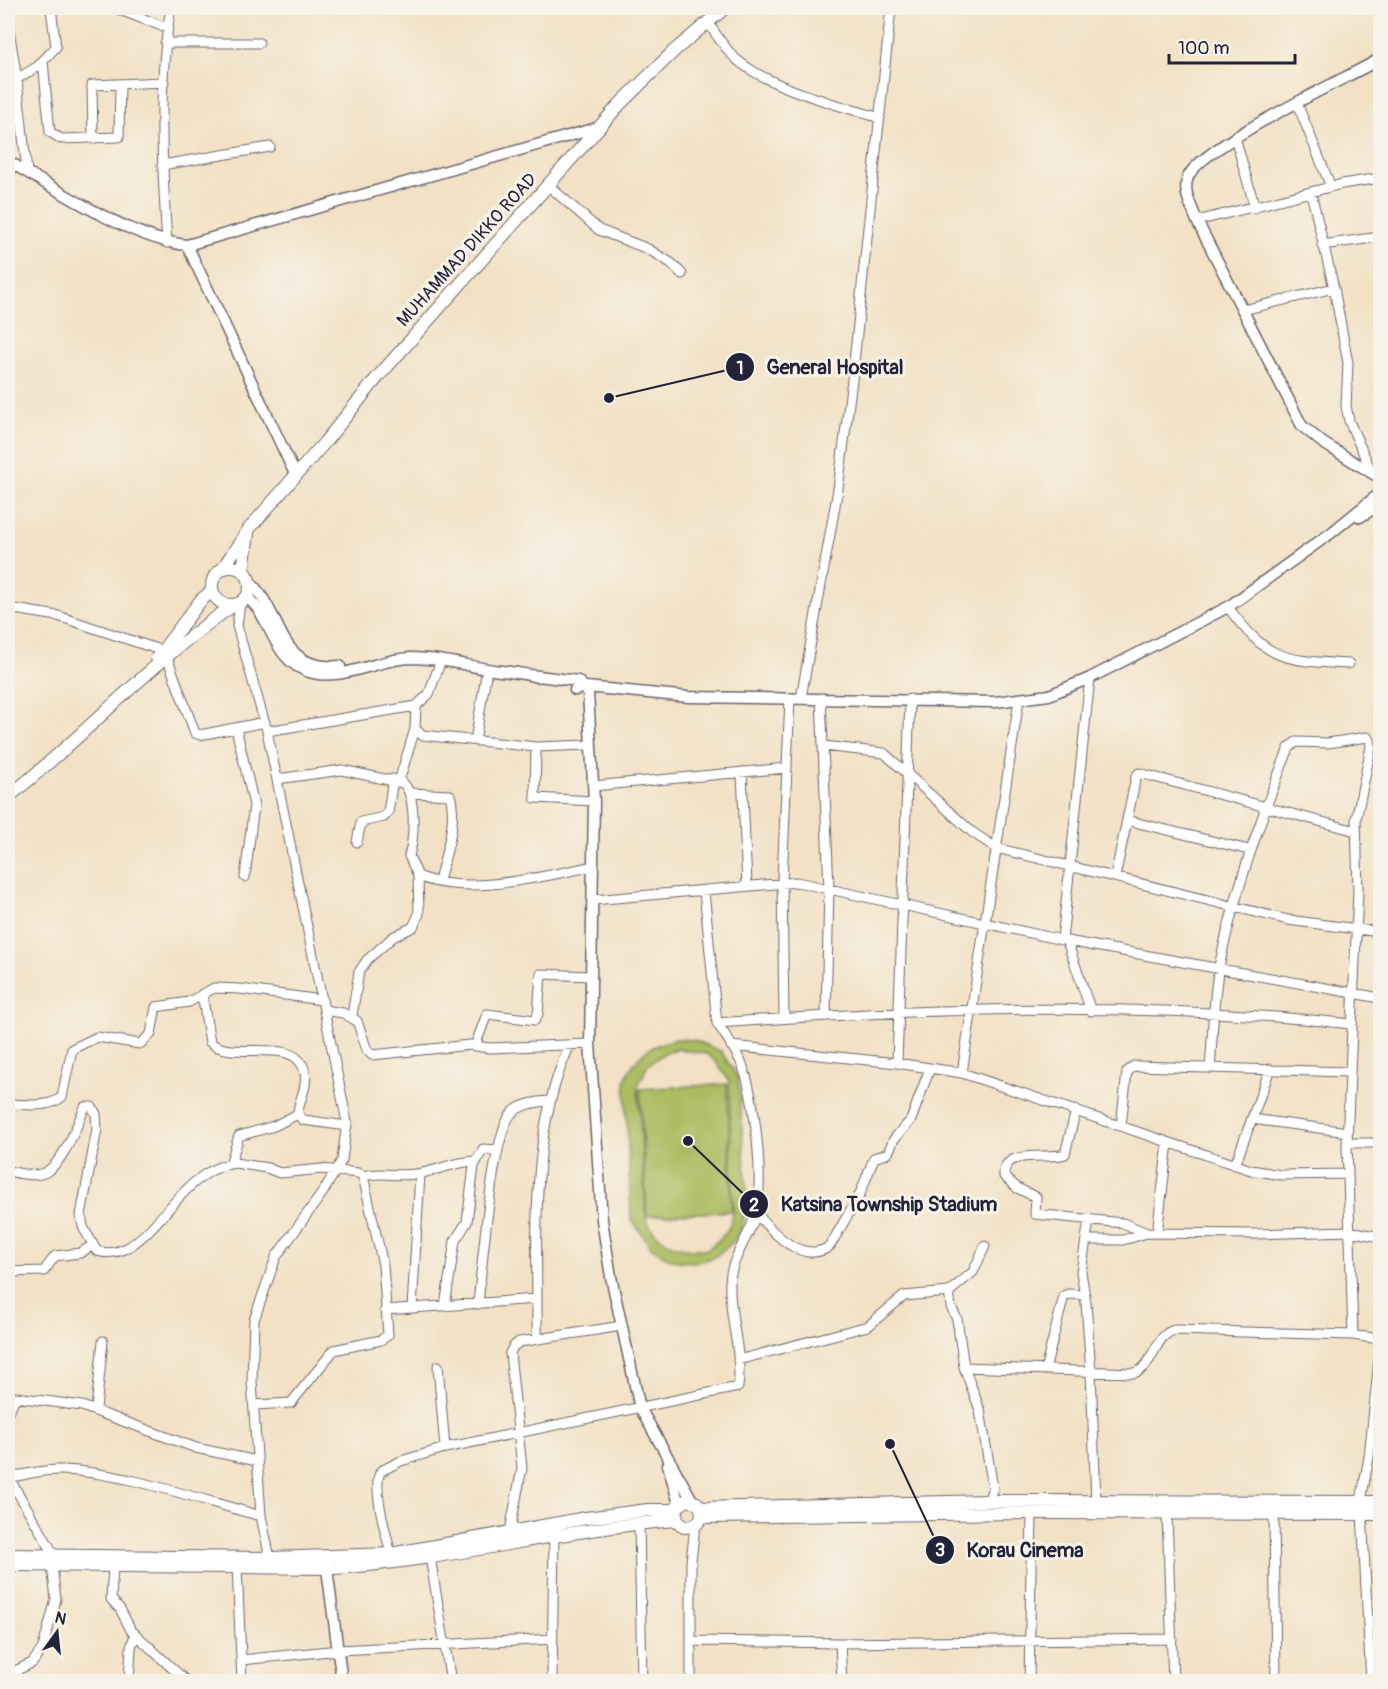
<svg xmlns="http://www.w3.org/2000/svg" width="1388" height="1689" font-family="Pangolin,sans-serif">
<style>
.green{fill:#abbc60;stroke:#666f4e;stroke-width:1.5;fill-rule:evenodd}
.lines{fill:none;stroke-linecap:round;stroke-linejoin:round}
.minor-casing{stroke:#6b656b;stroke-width:11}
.tertiary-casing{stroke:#6b656b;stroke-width:13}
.secondary-casing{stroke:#6b656b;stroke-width:14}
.minor{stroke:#fff;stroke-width:9}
.tertiary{stroke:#fff;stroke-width:10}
.secondary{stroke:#fff;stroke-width:12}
.labels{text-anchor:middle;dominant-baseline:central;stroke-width:6;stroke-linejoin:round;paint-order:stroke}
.street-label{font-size:18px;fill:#22223b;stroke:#f7f3e8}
.leader{fill:none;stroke:#22223b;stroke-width:2}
.callout-dot{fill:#22223b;stroke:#f7f3e8;stroke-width:2}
.mark-label{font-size:18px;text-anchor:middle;font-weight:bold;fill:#fff}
.callout-label{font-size:20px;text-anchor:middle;font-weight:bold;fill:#22223b;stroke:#f7f3e8;stroke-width:6;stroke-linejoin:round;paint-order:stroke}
</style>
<rect width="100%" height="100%" fill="#f7f3e8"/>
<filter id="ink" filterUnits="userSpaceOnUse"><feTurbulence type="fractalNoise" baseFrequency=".0167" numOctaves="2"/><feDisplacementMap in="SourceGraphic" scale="12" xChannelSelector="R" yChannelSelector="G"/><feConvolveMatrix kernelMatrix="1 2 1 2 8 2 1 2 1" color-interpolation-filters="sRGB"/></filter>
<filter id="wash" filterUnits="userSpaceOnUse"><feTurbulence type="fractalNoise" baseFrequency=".008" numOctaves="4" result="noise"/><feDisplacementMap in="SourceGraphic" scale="24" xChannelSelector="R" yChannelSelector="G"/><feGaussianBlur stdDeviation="1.35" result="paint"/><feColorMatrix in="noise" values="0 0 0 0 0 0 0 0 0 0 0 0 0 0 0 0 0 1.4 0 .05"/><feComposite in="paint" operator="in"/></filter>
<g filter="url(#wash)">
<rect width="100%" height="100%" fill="#f2e1c5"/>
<path class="green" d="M677,1039L694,1040L721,1051L738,1078L748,1203L742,1227L732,1243L713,1258L697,1262L677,1261L664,1256L651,1247L631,1218L625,1080C636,1054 650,1045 677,1039ZM679,1049L707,1054L716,1062L729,1081L733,1212C731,1230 722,1239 707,1249C683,1251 655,1243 646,1218L638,1086L648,1065L666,1052Z
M727,1084L732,1211L647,1216L640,1089Z"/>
</g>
<g filter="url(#ink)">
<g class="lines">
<defs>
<path id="minor" d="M115,8L167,28
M707,21C716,34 724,48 735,58C766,87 839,105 880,118
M8,23L17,80L27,172
M165,43H259
M43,62L50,132L61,139L119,137L120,84
M8,84L37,67L56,47L51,8
M1297,103L1331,187
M1235,137L1255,208
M93,139L92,85L164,82
M162,165L270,147
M549,186L599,230L648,249L671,263L682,274
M1311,193L1334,288L1348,363L1346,406L1349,421L1372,473
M1197,221L1342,184L1380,178
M167,243C162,165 157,85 171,8
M1322,245L1380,237
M1243,310L1334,288
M240,603L237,626L267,731L347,1122L342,1160L323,1192L276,1257L254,1320L252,1382L261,1516L270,1558
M1228,607C1268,662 1285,660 1349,664
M8,608L58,616L163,651
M167,657L195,733L200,735L265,722
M801,698L838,489L853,372L891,8
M821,698L829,889L826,1016
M236,728L254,805L245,877
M415,729L422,735L536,747L589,745
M267,731L416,706L429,694L441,660
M475,741L487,669
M824,746L884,753L972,832L996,848L1288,920L1380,932
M536,747L535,798L594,801
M742,772L747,886
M277,779L342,770L403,783C417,797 414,838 409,856L418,876C465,897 545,876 594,866
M399,781L415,729L416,706
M593,786L787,768
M410,793L450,795C458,821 445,855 439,881
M1127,823L1130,821L1249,850
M357,842L361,822L384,817L388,812L393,779
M1115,877L1136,777L1139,773L1356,831
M704,891L717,1023C928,1008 1142,1001 1352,1024
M593,900L797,882L1062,940L1380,998
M1062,940L1090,678
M1067,941L1091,1011
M202,994L210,1042C231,1063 298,1033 305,1073C308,1089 298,1100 298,1114
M324,1010L343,1013L357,1021L367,1050L372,1055L470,1045L489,1048L590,1044
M352,1016L359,972L367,960L393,937L413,927L419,914L418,876
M784,1018L782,881L790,698
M475,1046L487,1014L535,1020L538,1014L541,974L590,976
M731,1046L897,1063L962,1073L1251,1170L1281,1175L1348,1174
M897,1063L910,699
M1210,1068C1213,1035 1213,999 1219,967C1235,891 1260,819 1289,748L1296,742L1328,743L1367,737L1370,740L1371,747L1356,820L1358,891L1347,1143L1353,1335
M962,1073L1019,700
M8,1104C26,1104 47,1109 62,1097L72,1049L97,1037L140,1044L151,1034L156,1007L189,1002L214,988L240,989L322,1000
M1076,1110L1065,1154C1049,1160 1002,1147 1004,1176L1017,1188L1036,1197L1035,1214L1123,1223L1147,1233
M298,1114L303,1120L347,1126
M1252,1119L1348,1132
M1121,1126L1127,1072L1134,1066L1349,1072
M1347,1143H1380
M230,1164L239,1136L274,1126L298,1114
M1235,1165L1270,1069
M8,1171C18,1173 35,1178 46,1172C64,1162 77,1125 85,1107H92L96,1114L97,1129L81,1215L83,1227L96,1250C104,1255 119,1252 127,1248C165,1225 187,1169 235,1163L267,1168L280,1173L322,1169L358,1173L363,1176C381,1171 398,1177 415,1174C436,1172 451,1162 476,1161
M756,1213C772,1232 803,1266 830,1246L860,1194L874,1158L888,1153L894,1139L911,1120L930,1068
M1089,1220L1081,1272L1086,1303L1091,1372L1096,1502
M1157,1233L1168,1143
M1086,1240H1123L1147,1233L1255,1234L1350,1231L1380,1237
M8,1272L44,1271L55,1256L80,1253L93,1245
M949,1292L951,1307L957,1319L964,1367L980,1410L993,1488L988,1501
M478,1304C482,1268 492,1136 511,1114C520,1104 536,1102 549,1101
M445,1306L455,1241L467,1222L474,1166L483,1149L498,1150
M412,1308L420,1174
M385,1310L537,1299
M537,1339C538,1243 528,1137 569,1047
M738,1360L868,1326L904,1296L949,1292L973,1272L985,1246
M438,1366L445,1448
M964,1367L1134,1373C1154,1368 1154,1334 1175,1330L1353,1335L1380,1339
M1045,1370L1064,1296L1068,1294L1085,1295
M254,1405L291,1403L334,1350L381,1340L388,1335L383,1265L363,1176
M96,1409L103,1341
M8,1412L16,1397L82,1406L196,1448L257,1461
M8,1476L55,1556
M9,1478C25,1474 42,1470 59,1470C121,1471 200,1500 261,1516
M1361,1501L1369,1457L1380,1350
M1274,1513L1276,1682
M1362,1513L1371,1682
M1167,1514L1173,1682
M639,1523L642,1682
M510,1531L522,1468L510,1353L513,1347L519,1342L622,1326
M391,1554C387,1537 371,1485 381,1471L401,1461L445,1448L738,1387C743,1352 728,1316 730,1281C731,1258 750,1236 756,1213C764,1180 755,1099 743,1067C737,1051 726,1037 717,1023
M430,1557L451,1682
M113,1566L111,1599L120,1609L131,1630L187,1682
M237,1566L242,1682
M691,1641L840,1643L1172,1639
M840,1643L842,1682
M241,1660L339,1650L553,1639
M15,1682L17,1670L32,1663L43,1648L56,1599L52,1565
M129,1682L131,1648L135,1634
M552,1682L554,1535
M691,1682V1561L695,1526
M1029,1682L1032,1513"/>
<path id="tertiary" d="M1380,59C1345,79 1201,146 1188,177C1182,192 1192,207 1197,221L1302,426L1323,443L1380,478
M8,161C56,189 133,240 187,245L600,127
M187,245L295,474
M1360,517L1380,505
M251,583C284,616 277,672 340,666
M247,598C269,612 272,655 302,669C335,686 375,659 410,658C436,658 461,664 487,669C503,672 521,672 537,677
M530,675L578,681L588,692L594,801L590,1044L602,1220L611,1277L640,1408L692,1500
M575,690L586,687L689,697L995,702L1049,695L1090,678L1228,607L1331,533L1380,493
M668,1465L679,1504
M326,1561L342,1682"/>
<path id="secondary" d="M212 586a19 19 0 1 1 38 0a19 19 0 1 1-38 0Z
M223,568L249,529L325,442L377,378L619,105L675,50L725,8
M243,570L248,533
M157,658L201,600L212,591
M8,797C85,736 152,660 234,605
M701,1508L702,1517L695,1526L684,1527L676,1520L677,1507L687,1500L697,1503L701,1508L988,1501L1380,1502
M702,1517L1032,1513L1380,1514
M8,1555L270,1558L391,1554L586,1518L648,1510H675
M8,1565L336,1568C450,1560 562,1529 676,1520"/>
</defs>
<use href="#minor" class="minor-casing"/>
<use href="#tertiary" class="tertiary-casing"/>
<use href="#secondary" class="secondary-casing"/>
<use href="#minor" class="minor"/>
<use href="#tertiary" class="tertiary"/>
<use href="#secondary" class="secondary"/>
</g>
</g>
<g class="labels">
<g class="street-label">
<text transform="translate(467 250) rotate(-48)">MUHAMMAD DIKKO ROAD</text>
</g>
</g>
<path class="leader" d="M609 398L740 367M688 1141L754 1204M890 1444L940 1550"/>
<g class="callout-dot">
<circle cx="609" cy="398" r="6"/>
<circle cx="688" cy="1141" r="6"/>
<circle cx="890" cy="1444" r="6"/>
<circle cx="740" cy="367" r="15"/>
<circle cx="754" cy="1204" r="15"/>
<circle cx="940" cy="1550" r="15"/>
</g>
<g class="mark-label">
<text x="740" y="374">1</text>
<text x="754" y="1211">2</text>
<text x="940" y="1556">3</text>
</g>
<g class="callout-label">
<text x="835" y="374">General Hospital</text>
<text x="889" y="1211">Katsina Township Stadium</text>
<text x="1025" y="1557">Korau Cinema</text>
</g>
<rect width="1388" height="1689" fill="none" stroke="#f7f3e8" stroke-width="30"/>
<g transform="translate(57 1632) rotate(15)" stroke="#f7f3e8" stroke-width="4.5" paint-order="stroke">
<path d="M0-4.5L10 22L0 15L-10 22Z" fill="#22223b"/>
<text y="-9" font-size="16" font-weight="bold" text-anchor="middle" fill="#22223b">N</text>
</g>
<path d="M1169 54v9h126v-9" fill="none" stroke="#22223b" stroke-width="3"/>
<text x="1178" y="54" font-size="18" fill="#22223b" stroke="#f7f3e8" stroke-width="4.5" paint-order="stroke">100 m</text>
</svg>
